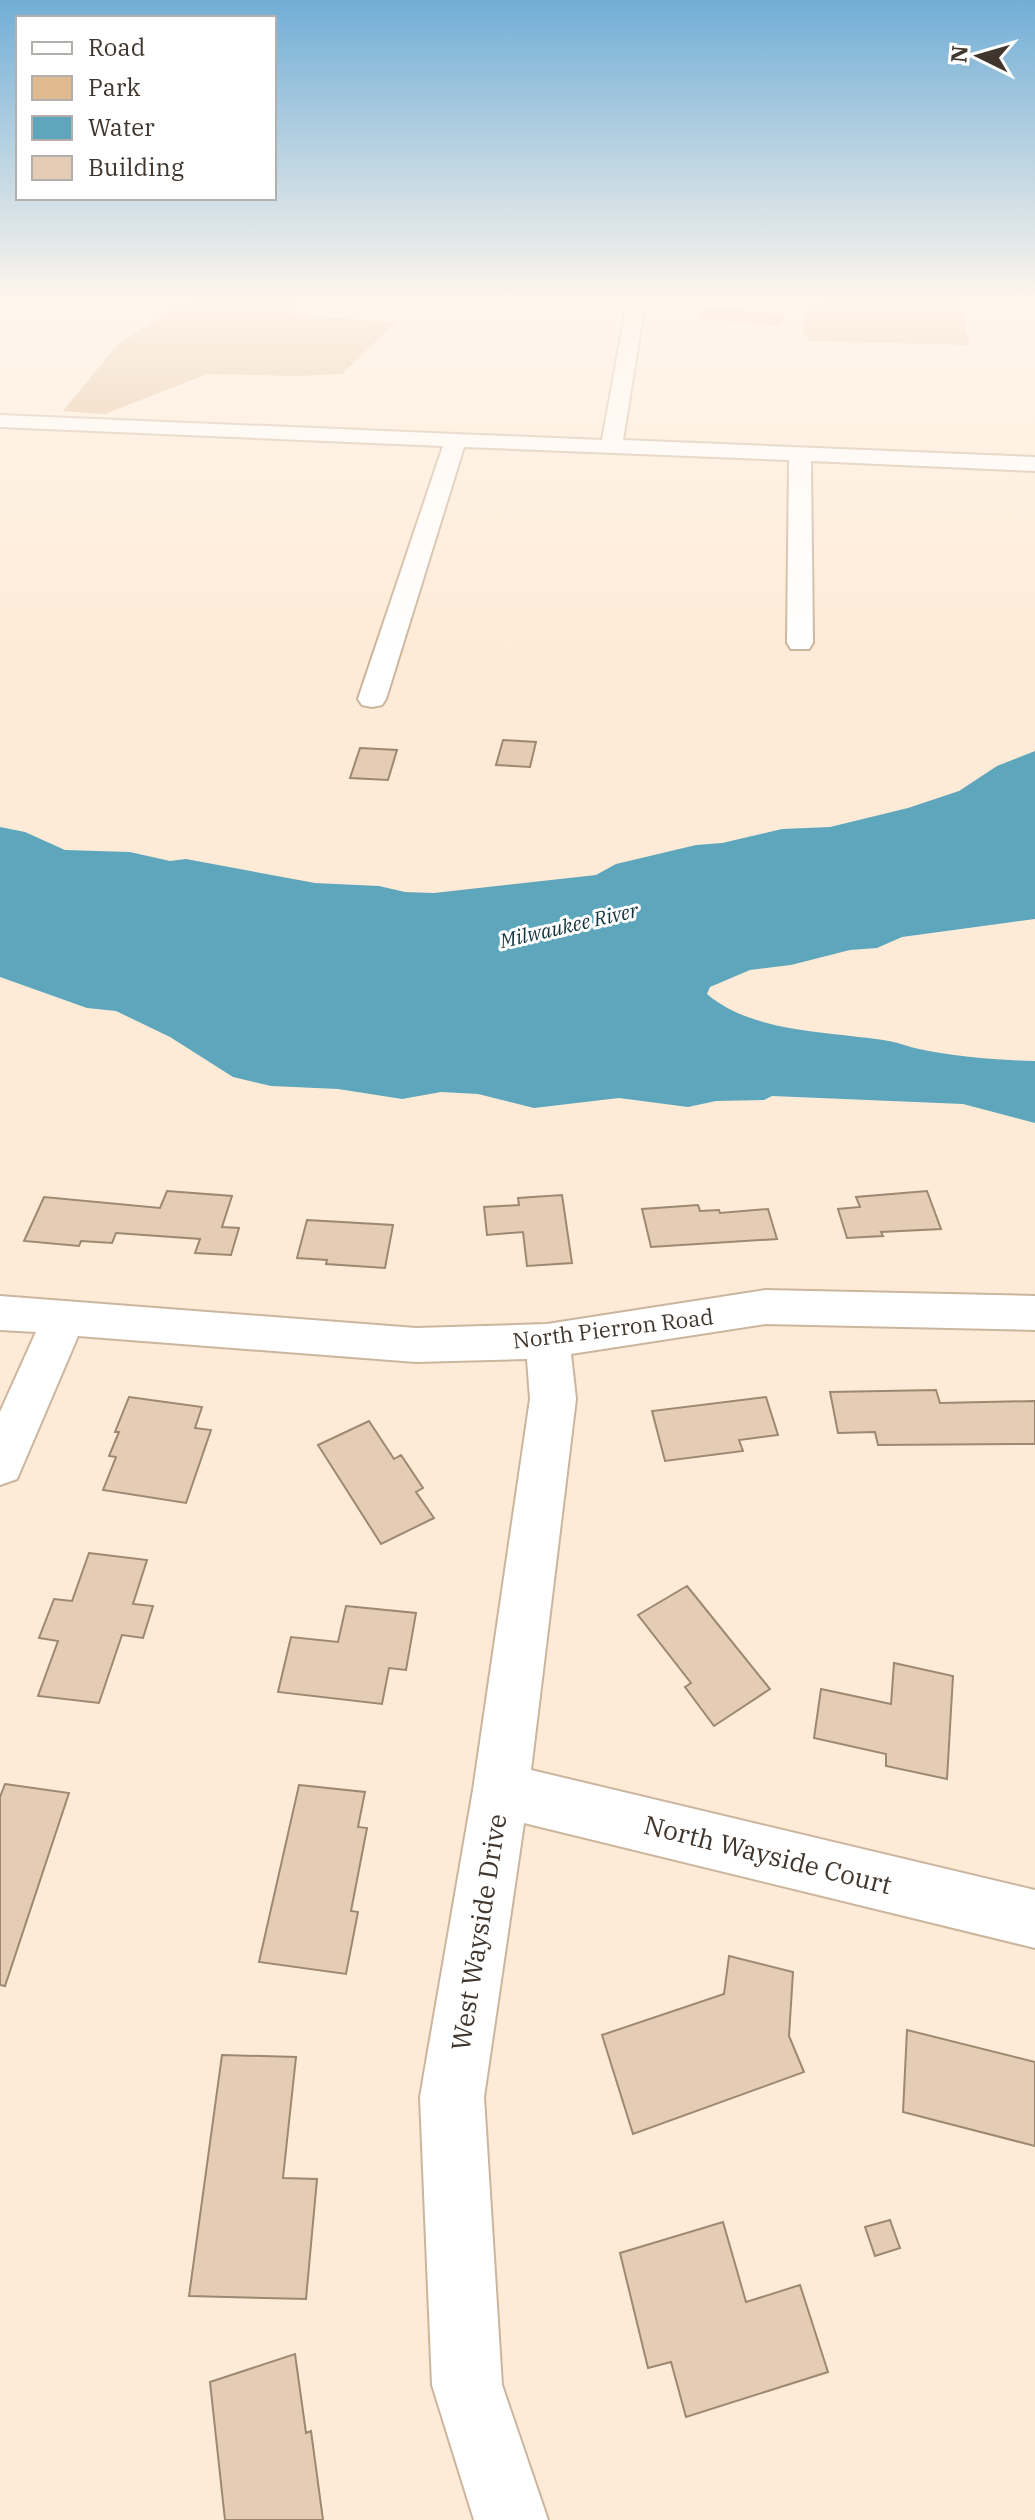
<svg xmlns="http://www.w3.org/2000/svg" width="1035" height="2520" font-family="'IBM Plex Serif',serif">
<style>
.green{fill:#dfb990}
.water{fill:#5ea6bb}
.building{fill:#e4cdb4;stroke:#9e8871;stroke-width:2}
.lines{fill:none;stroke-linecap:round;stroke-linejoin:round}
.minor-casing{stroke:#ccb59d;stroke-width:4}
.minor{fill:#fff;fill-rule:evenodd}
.labels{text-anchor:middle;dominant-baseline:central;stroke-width:6;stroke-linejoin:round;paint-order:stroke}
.far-water-label{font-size:20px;font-style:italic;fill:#10333c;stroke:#fff}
.street-label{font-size:22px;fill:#40362d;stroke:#fff}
.near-street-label{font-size:26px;fill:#40362d;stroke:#fff}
</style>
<rect width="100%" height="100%" fill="#feebd7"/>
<path class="green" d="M193,297H305L291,315L396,322L342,374L297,376L207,374L105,414L63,411L118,344Z
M823,297H959L970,345L810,341L804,332L805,316Z
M709,307L785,314L779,326L698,319Z"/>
<path class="water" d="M1035,751V919L902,937L877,948L850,950L791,965L750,970L710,987L707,994C754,1034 831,1031 889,1041C900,1043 909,1047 919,1049C958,1057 996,1060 1035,1061V1123L963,1104L772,1096L764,1100L716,1101L688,1107L619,1098L534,1108L478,1094L441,1092L402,1099L338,1089L271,1086L233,1077L170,1037L116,1011L87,1008L0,977V827L25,832L65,850L130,852L170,861L186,859L315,883L379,886L405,892L434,893L596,875L616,864L696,845L722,843L782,829L830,827L908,808L959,791L997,766Z"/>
<path class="building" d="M503,740L536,742L530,767L496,765Z
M360,748L397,750L388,780L350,778Z
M167,1191L232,1196L222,1227L239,1228L231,1255L195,1253L200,1239L116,1233L112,1243L81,1241L79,1246L24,1241L44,1197L160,1208Z
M927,1191L941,1229L881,1232L883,1236L847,1238L838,1209L860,1207L856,1197Z
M562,1195L572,1263L527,1266L523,1232L487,1235L484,1207L519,1205L518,1198Z
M698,1205L700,1211L719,1210L720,1213L768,1209L777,1239L651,1247L642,1209Z
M307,1220L393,1225L385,1268L326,1264L327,1260L297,1258Z
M936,1390L940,1403L1035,1401V1444L878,1445L875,1432L838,1433L830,1392Z
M129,1397L202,1407L195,1428L211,1430L186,1503L103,1490L116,1457L109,1456L119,1432H115Z
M766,1397L778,1435L739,1440L743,1451L665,1461L652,1411Z
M369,1421L394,1459L401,1455L423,1488L416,1492L434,1518L381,1544L318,1445Z
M89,1553L147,1560L133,1604L153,1606L143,1638L122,1635L99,1703L38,1696L58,1641L39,1638L54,1599L72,1601Z
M687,1586L770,1689L714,1726L685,1687L691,1683L638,1615Z
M346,1606L416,1613L406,1670L389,1668L382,1704L278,1692L291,1637L338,1642Z
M894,1663L953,1676L947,1779L886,1766V1754L814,1738L821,1689L891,1704Z
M5,1784L69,1793L5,1986L0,1985V1797Z
M299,1785L365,1792L358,1827L367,1828L351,1911L358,1912L346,1974L259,1962Z
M729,1956L793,1972L789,2036L804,2072L633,2134L602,2035L724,1994Z
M907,2030L1035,2062V2146L903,2112Z
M222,2055L296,2057L283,2178L317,2179L306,2299L189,2296Z
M890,2220L900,2248L875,2256L865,2227Z
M723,2222L746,2302L800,2285L828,2372L686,2417L671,2362L648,2368L620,2253Z
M295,2354L306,2433L311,2431L323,2520H225L210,2382Z"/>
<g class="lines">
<defs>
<path id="minor" d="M628,297H646L623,440L1035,457V471L811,461L813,643L809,649H791L787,643L789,460L464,447L386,699L382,705L372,707L362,705L358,699L443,446L0,427V415L602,440Z
M765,1290L1035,1296V1330L765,1324L571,1354L576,1399L531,1770L1035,1890V1948L524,1823L484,2097L502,2385L548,2520H474L432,2385L420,2097L473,1790L530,1399L527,1359L416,1362L78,1336L17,1479L0,1485V1412L36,1332L0,1330V1296L416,1328L547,1324Z"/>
</defs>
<use href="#minor" class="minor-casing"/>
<use href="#minor" class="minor"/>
</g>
<linearGradient id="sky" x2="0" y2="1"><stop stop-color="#71aed6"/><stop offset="0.46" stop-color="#fff6ed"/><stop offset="1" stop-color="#fff6ed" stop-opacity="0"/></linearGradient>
<rect width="1035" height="650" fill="url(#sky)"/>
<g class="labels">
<g class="far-water-label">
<text transform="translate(569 925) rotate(-13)">Milwaukee River</text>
</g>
<g class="street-label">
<text transform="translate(613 1328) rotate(-7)">North Pierron Road</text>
</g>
<g class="near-street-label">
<text transform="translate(768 1854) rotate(14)">North Wayside Court</text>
<text transform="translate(478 1932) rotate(-81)">West Wayside Drive</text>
</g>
</g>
<rect x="16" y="16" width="260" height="184" fill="#ffffff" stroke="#b3afab" stroke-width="2"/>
<rect x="32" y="42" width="40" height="12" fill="#ffffff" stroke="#b3afab" stroke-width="2"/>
<text x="88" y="56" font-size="24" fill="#40362d">Road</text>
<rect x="32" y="76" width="40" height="24" fill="#dfb990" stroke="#b3afab" stroke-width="2"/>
<text x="88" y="96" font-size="24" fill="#40362d">Park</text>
<rect x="32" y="116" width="40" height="24" fill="#5ea6bb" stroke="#b3afab" stroke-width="2"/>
<text x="88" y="136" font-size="24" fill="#40362d">Water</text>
<rect x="32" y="156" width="40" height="24" fill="#e4cdb4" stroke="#b3afab" stroke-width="2"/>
<text x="88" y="176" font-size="24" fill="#40362d">Building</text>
<g transform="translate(979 56) rotate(275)" stroke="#ffffff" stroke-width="6" paint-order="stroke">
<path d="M0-6L14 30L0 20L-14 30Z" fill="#40362d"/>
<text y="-12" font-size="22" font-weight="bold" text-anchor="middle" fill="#40362d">N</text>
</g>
</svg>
